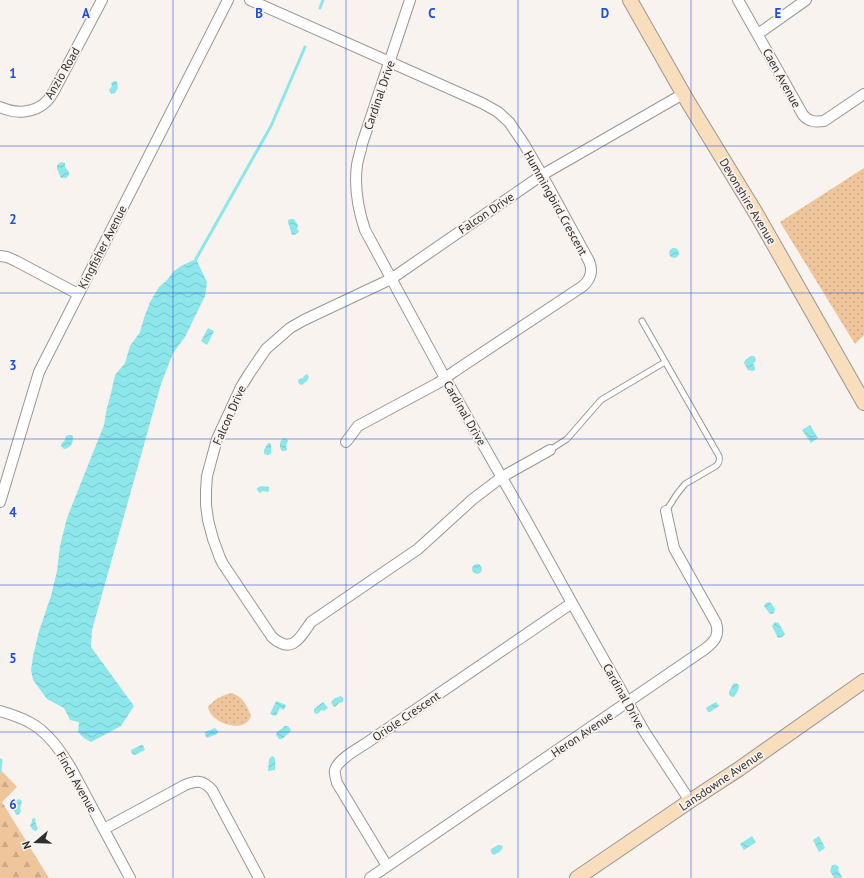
<svg xmlns="http://www.w3.org/2000/svg" width="864" height="878" font-family="'PT Sans',sans-serif">
<style>
.forest{fill:url(#forest-firs)}
.park{fill:url(#park-dots)}
.water{fill:url(#water-waves)}
.lines{fill:none;stroke-linecap:round;stroke-linejoin:round}
.stream{stroke:#8ce6ea;stroke-width:3}
.lane-casing{stroke:#9a9692;stroke-width:7}
.street-casing{stroke:#9a9692;stroke-width:12}
.secondary-casing{stroke:#9a9692;stroke-width:16}
.lane{stroke:#fff;stroke-width:5}
.street{stroke:#fff;stroke-width:10}
.secondary{stroke:#f8debd;stroke-width:14}
.grid{fill:none;stroke:#1d4ed8;stroke-width:1;stroke-opacity:0.55}
.labels{text-anchor:middle;dominant-baseline:central;stroke-width:3.5;stroke-linejoin:round;paint-order:stroke}
.street-label{font-size:12px;fill:#302e2c;stroke:#f8f3ef}
.grid-label{font-size:13px;text-anchor:middle;font-weight:bold;fill:#1d4ed8;stroke:#f8f3ef;stroke-width:3.5;stroke-linejoin:round;paint-order:stroke}
</style>
<defs>
<pattern id="forest-firs" width="22" height="20" patternUnits="userSpaceOnUse"><rect width="22" height="20" fill="#efc59c"/><path d="M5 1l3.5 6h-7zM16 11l3.5 6h-7z" fill="#cdaa87"/></pattern>
<pattern id="park-dots" width="8" height="8" patternUnits="userSpaceOnUse"><rect width="8" height="8" fill="#efc59c"/><path d="M2 2h.1M6 6h.1" fill="none" stroke="#cdaa87" stroke-width="1.8" stroke-linecap="round"/></pattern>
<pattern id="water-waves" width="16" height="10" patternUnits="userSpaceOnUse"><rect width="16" height="10" fill="#8ce6ea"/><path d="M0 5q4-4 8 0t8 0" fill="none" stroke="#79c6c9"/></pattern>
</defs>
<rect width="100%" height="100%" fill="#f8f3ef"/>
<path class="forest" d="M0,769L17,787L2,802L49,878H0Z"/>
<path class="park" d="M864,168V335L855,344L780,222Z
M232,693C244,698 246,704 251,716C245,735 210,723 208,707C215,699 222,695 232,693Z"/>
<path class="water" d="M114,81H116L117,82L118,88L115,93L111,94L109,90L112,86L111,83Z
M61,162L65,163V167L69,172V175L66,178H61L57,169V165Z
M291,219H294L298,225L297,229L299,231C297,234 296,235 292,235L288,222V220Z
M669 253a5 5 0 1 1 10 0a5 5 0 1 1-10 0Z
M196,259L207,282L205,296L185,337L173,353L161,384L92,630L91,647L134,706L121,726L91,742L84,738L78,732L79,722L70,720L64,708L47,699L33,680L31,670L33,656L39,631L51,596L57,571L60,546L67,518L104,425L106,412L111,393L115,375L125,363L130,346L140,332L144,318L150,302L159,287L167,280L174,271L181,266Z
M208,328L214,331L207,345L201,341Z
M751,356H754L756,359L755,362L753,363L755,367V370L753,371L748,370L744,363L745,360Z
M307,374L309,377L307,381L302,385L299,384L298,381L299,379L303,378L304,376Z
M810,425L818,438L811,443L802,430Z
M69,435H72L73,437C73,443 71,448 64,449L61,446V444L65,440L66,436Z
M284,438L287,439L288,441L286,445L287,450L284,451H282C279,448 279,440 284,438Z
M268,443H270L271,445V453L269,455H266L264,453V450Z
M261,486L269,487V491L268,492L263,491L260,493L257,490V488Z
M472 569a5 5 0 1 1 10 0a5 5 0 1 1-10 0Z
M768,602L771,603L775,609L774,613L771,614L769,613L764,606L765,604Z
M775,622L777,623L778,622L785,634L782,637L778,638L772,626Z
M736,683L739,685C739,690 737,694 733,697L729,695V692L733,684Z
M341,696L343,698V702L339,703L335,707L333,706L331,702L335,698Z
M276,701L286,705L284,710L280,708L276,716L270,714Z
M323,702L328,708L324,711L322,710L320,711L319,713L316,714L314,712V709Z
M716,702L719,706L710,712H708L706,708L707,707Z
M285,726H288L291,730L290,732L282,739H279L276,735L277,732Z
M215,728L218,731L217,734L207,738L205,735V732Z
M141,745H143L145,750L135,755L132,754L131,750Z
M272,756L274,757L275,759V770L268,771L269,759Z
M19,799L22,801L20,808L21,811L19,814L17,815L15,813L13,807L16,804V801Z
M35,818L36,824L38,829L36,831L33,830L30,825L32,822V819Z
M752,836L756,842L744,850L740,844Z
M819,836L825,848L819,852L813,840Z
M498,845H501L503,847C501,852 497,854 493,855L491,852V849Z
M834,864L839,867L838,870L842,877L841,878H834L830,871L832,865H834Z"/>
<g class="lines">
<path class="stream" d="M320,8L323,0
M196,259L271,126L305,47
M0,771L1,760"/>
<defs>
<path id="lane" d="M642,321L719,456C720,461 719,463 716,466L685,484L677,494L666,511
M550,450L567,439L601,400L665,362"/>
<path id="street" d="M250,0L482,103L498,112L509,122L524,144L542,175L589,261C593,270 591,279 583,286L455,371L438,383L358,426L346,442
M410,0L362,144C361,151 358,158 357,165C354,187 358,209 365,230L445,378L525,518L572,603L644,731L690,801
M738,0L803,115C809,122 815,122 824,121L864,94
M758,34L806,0
M0,107C15,114 34,114 47,101C50,98 52,94 54,91L102,0
M0,256L7,257L16,261L78,294
M550,450L502,477L473,499L418,549L311,622C300,638 292,655 272,637L223,564L220,558L213,539L208,520L206,505V490L207,476L217,439L241,387L249,374L266,349L290,328L304,320L391,279L542,175L683,94
M0,502L39,372L228,0
M0,711C10,714 20,717 29,722C48,732 60,750 71,768L130,878
M104,829L185,785C197,780 203,780 212,790L259,878
M387,866L337,783C336,778 334,774 335,770C338,759 359,748 368,742L572,603
M370,878L705,649C714,642 720,636 716,623L674,548L666,511"/>
<path id="secondary" d="M630,0L688,102L757,215L864,403
M577,878L690,801L739,769L864,681"/>
</defs>
<use href="#lane" class="lane-casing"/>
<use href="#street" class="street-casing"/>
<use href="#secondary" class="secondary-casing"/>
<use href="#lane" class="lane"/>
<use href="#street" class="street"/>
<use href="#secondary" class="secondary"/>
</g>
<path class="grid" d="M173,0V878M346,0V878M518,0V878M691,0V878M0,146H864M0,293H864M0,439H864M0,585H864M0,732H864"/>
<g class="labels">
<g class="street-label">
<text transform="translate(62 73) rotate(-60)">Anzio Road</text>
<text transform="translate(782 78) rotate(61)">Caen Avenue</text>
<text transform="translate(379 95) rotate(-71)">Cardinal Drive</text>
<text transform="translate(748 201) rotate(59)">Devonshire Avenue</text>
<text transform="translate(556 203) rotate(61)">Hummingbird Crescent</text>
<text transform="translate(486 213) rotate(-34)">Falcon Drive</text>
<text transform="translate(102 247) rotate(-63)">Kingfisher Avenue</text>
<text transform="translate(465 413) rotate(60)">Cardinal Drive</text>
<text transform="translate(229 415) rotate(-66)">Falcon Drive</text>
<text transform="translate(624 696) rotate(61)">Cardinal Drive</text>
<text transform="translate(406 716) rotate(-34)">Oriole Crescent</text>
<text transform="translate(582 734) rotate(-34)">Heron Avenue</text>
<text transform="translate(721 780) rotate(-34)">Lansdowne Avenue</text>
<text transform="translate(77 782) rotate(60)">Finch Avenue</text>
</g>
</g>
<g class="grid-label">
<text x="86" y="18">A</text>
<text x="259" y="18">B</text>
<text x="432" y="18">C</text>
<text x="605" y="18">D</text>
<text x="778" y="18">E</text>
<text x="13" y="78">1</text>
<text x="13" y="224">2</text>
<text x="13" y="370">3</text>
<text x="13" y="517">4</text>
<text x="13" y="663">5</text>
<text x="13" y="809">6</text>
</g>
<g transform="translate(36 842) rotate(251)" stroke="#f8f3ef" stroke-width="3" paint-order="stroke">
<path d="M0-3L7 15L0 10L-7 15Z" fill="#302e2c"/>
<text y="-6" font-size="11" font-weight="bold" text-anchor="middle" fill="#302e2c">N</text>
</g>
</svg>
